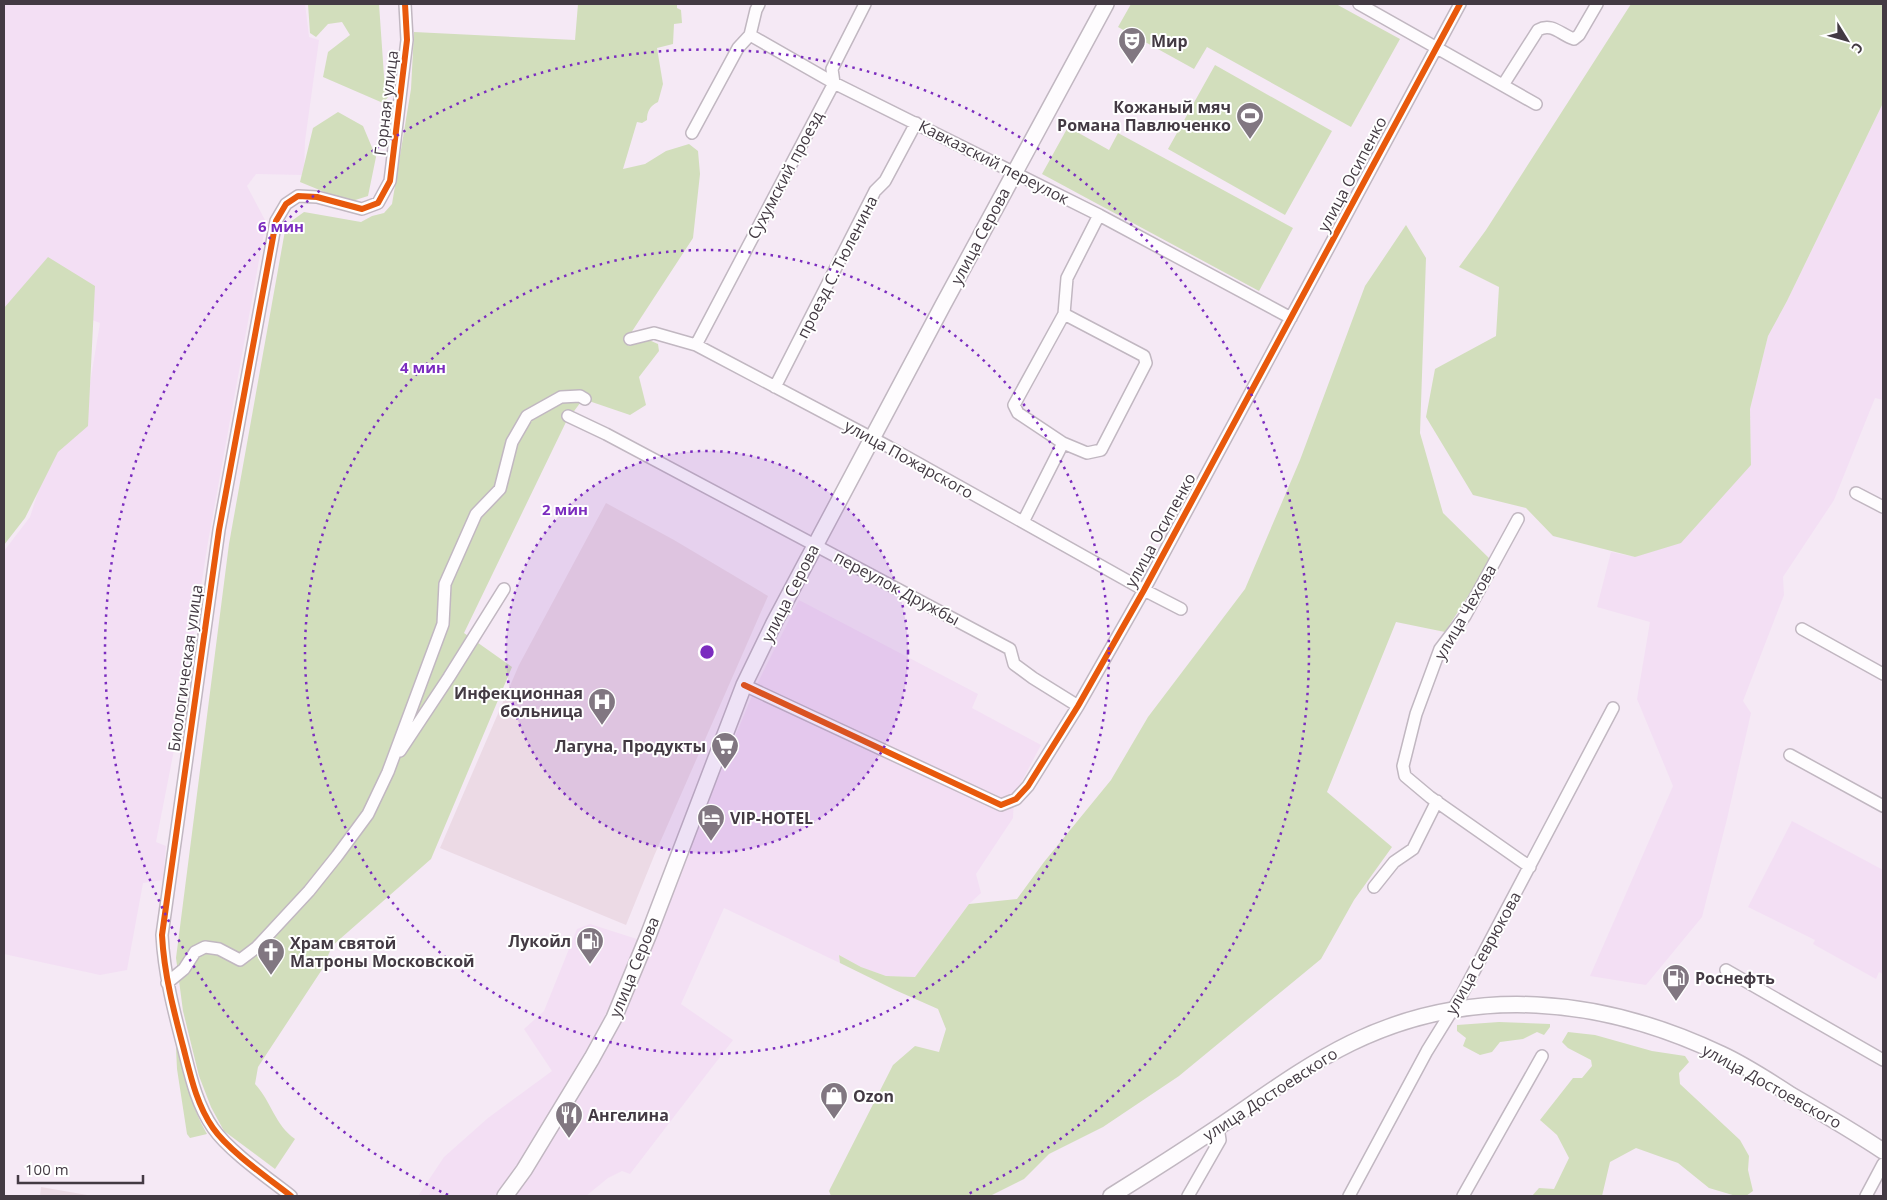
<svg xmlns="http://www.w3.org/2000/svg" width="1887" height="1200" font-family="'Open Sans',sans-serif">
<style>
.built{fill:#f3dff4}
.education{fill:#ecdae5}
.green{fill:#d2debc}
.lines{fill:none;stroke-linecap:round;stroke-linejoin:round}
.minor-casing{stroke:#c1b7c1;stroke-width:14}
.major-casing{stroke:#c1b7c1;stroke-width:18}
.minor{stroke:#fefcfe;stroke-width:11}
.major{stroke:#fefcfe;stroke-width:15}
.cycleway-casing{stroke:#fff;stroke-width:9}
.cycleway{stroke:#e8590c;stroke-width:6}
.ring{fill:none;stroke:#7b2cbf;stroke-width:2.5;stroke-dasharray:2.5 5}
.labels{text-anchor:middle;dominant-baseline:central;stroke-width:4;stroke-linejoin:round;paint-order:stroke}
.poi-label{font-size:16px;font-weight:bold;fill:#433a43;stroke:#fff;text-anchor:start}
.street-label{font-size:16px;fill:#433a43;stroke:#fff}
.centre{fill:#7b2cbf;stroke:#fff;stroke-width:2.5}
.ring-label{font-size:15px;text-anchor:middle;font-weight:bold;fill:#7b2cbf;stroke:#fff;stroke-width:4;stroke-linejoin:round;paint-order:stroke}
</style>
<rect width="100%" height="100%" fill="#f5e9f5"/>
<path class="built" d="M4,4H305L309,37L319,40L305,141L304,175L256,174L247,186L266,222L208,542L182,709L156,842L166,846L163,880L143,883L127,970L100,975L4,954V551L30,517L52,448L83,426L100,323L52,305L4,310Z
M1883,103V400L1875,398L1834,500L1783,577L1784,595L1743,701L1751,713L1727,819L1702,917L1646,985L1590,976L1673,786L1637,699L1650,622L1597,607L1611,552L1635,557L1751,465L1750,409L1768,336L1787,301Z
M799,600L978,694L972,708L1041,745L1014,796L1013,818L976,874L981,893L969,904L915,977L886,976L861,967L839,955L840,963L724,908L681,1004L733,1040L630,1174L622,1171L608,1178L586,1196H514L652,936L757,684Z
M1792,821L1883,870V974L1879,972L1876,979L1813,944L1815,940L1748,907Z
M590,924L640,940L597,1033L525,1158L497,1196H418L444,1157L488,1118L552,1071L524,1029L544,1011L577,929Z"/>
<path class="education" d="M606,503L674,540L768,596L654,856L626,925L440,848L519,665Z
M41,1187L93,1196H40Z"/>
<path class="green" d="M308,4H379L384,76L389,96L383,103L323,77L328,52L350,35L342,22L328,24L316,37L310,33Z
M578,4H677V8L681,10L682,23L674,24L673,44L657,48L663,84L658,102C650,106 647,111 647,120L642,123L637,122L623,169L645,164L666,151L689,144L698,151L700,174L693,238L629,336L628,346L638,339L649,340L658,344L659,351L639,377L646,405L630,415L583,399L566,422L464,633L512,667L431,859L332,946L323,968L258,1067L255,1084C271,1101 275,1125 295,1139L275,1169L224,1131L211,1107L199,1076L183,1011L176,958L229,544L286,225L304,212L361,222L372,216L384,213L392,204L411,89L414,32L575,40Z
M1131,4H1336L1400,39L1351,127L1207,47L1194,69L1118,27Z
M1631,4H1883V103L1787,301L1768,336L1750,409L1751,465L1681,543L1635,557L1553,536L1526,508L1473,495L1426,417L1435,369L1496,336L1499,287L1459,267L1486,230Z
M1215,65L1332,131L1285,215L1168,149Z
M338,112L363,126L376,157L368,196L349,202L300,182L313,128Z
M1068,127L1109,150L1118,133L1293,228L1259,291L1042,174Z
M1406,225L1426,258L1420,433L1443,513L1491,560L1445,632L1396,622L1327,792L1392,847L1354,900L1321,959L1179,1076L1103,1127L1049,1154L1024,1179L990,1196H831L829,1191L893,1065L915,1046L939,1052L946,1029L938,1009L895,990L840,963L839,955L861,967L886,976L915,977L969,904L1017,899L1044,862L1111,780L1148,717L1245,589L1300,460L1365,286Z
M48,257L95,286L88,426L58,452L25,518L4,545V308Z
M1499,1022L1550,1024V1027L1544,1035L1537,1032L1523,1039L1500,1042L1492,1052L1480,1055L1463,1046L1466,1038L1457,1031V1025Z
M1568,1032L1595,1035L1652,1051L1685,1056L1689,1062L1679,1073L1680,1084L1740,1140L1749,1156L1748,1170L1753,1191L1746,1196H1736L1709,1188L1678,1163L1636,1148L1610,1162L1602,1196H1532L1539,1188L1554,1189L1569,1158L1557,1135L1540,1120L1573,1078H1582L1592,1066L1591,1060L1568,1048L1562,1042Z
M176,1047L178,1048C186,1078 191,1107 207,1134L190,1138L187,1134L177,1069Z"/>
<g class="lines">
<defs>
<path id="minor" d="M1359,4L1536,104
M750,35L834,83L1099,215L1291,318
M1503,85L1538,30C1552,22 1561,35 1574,39L1579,35L1597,4
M692,133L738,48L750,35L756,10L759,4
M630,339L654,333L696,345L889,447L1144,590L1181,609
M696,345L834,83L832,69L865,4
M775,387L875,191L885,181L916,123
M568,416L606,434L1010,649L1014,664L1033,678L1078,706
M1063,443L1087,453L1101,450L1146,363L1144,356L1064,314
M1856,493L1883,507
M1518,519L1465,616L1440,649L1416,714L1403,766L1405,776L1430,797L1530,867
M1023,522L1063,443L1018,413L1014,405L1064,314L1067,278L1099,215
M1802,629L1883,674
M744,685L1001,805L1016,799L1028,786L1078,706L1144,590L1460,4
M400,751L449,677L504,589
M1790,755L1883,806
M1374,887L1394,862L1413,849L1437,801
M1726,970L1883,1060
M167,983L184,969L195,952L205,947L219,949L240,960L257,947L309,891L337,856L368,814L388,772L443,624L445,584L476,514L500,489L512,442L527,416L561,397L580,396L585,399
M291,1196C268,1178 229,1151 213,1128C197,1105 191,1078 184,1050C174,1012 164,974 162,935L219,530L276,221L286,204L298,196L317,197L362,209L378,203L390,181L407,40L405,4
M1188,1196L1220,1140L1218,1127
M1349,1196L1427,1051L1461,996L1613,708
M1463,1196L1542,1056
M1866,1196L1883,1164"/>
<path id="major" d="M505,1196L524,1170L592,1058L614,1018L648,936L744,685L774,623L943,305L1106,4
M1111,1196C1148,1173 1184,1150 1220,1126C1263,1097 1304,1066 1351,1043C1472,984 1601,997 1721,1054C1745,1065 1768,1080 1791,1095C1822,1113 1853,1131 1883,1151"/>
</defs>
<use href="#minor" class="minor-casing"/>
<use href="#major" class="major-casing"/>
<use href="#minor" class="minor"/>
<use href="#major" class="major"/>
<defs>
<path id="cycleway" d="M744,685L1001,805L1016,799L1028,786L1078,706L1144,590L1460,4
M291,1196C268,1178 229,1151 213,1128C197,1105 191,1078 184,1050C174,1012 164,974 162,935L219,530L276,221L286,204L298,196L317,197L362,209L378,203L390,181L407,40L405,4"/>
</defs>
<use href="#cycleway" class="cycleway-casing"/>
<use href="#cycleway" class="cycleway"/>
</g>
<circle cx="707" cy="652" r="201" fill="#7b2cbf" fill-opacity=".12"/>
<g class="ring">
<circle cx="707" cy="652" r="201"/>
<circle cx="707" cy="652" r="402"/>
<path d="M448 1195A602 602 0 1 1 966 1195"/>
</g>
<defs>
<symbol id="theatre-pin" viewBox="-11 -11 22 30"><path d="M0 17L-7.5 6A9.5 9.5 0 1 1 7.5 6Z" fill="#817781" stroke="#fff"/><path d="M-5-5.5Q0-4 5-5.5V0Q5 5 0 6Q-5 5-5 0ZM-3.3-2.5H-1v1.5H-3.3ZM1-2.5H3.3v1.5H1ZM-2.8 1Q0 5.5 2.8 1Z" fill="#fff"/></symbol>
<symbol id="stadium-pin" viewBox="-11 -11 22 30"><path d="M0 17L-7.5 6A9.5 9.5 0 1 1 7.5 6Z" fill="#817781" stroke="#fff"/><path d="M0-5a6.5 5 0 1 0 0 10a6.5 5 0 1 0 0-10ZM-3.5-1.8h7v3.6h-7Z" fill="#fff"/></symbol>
<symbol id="hospital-pin" viewBox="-11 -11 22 30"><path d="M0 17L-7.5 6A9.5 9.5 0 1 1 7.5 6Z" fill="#817781" stroke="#fff"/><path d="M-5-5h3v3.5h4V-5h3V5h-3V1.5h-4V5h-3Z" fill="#fff"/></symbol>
<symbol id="supermarket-pin" viewBox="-11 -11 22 30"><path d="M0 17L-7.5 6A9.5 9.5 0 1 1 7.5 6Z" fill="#817781" stroke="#fff"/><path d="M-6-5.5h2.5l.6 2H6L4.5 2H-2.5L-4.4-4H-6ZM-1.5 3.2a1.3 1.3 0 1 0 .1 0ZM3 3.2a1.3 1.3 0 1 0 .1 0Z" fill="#fff"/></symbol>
<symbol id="hotel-pin" viewBox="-11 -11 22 30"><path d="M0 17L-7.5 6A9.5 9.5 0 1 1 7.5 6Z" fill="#817781" stroke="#fff"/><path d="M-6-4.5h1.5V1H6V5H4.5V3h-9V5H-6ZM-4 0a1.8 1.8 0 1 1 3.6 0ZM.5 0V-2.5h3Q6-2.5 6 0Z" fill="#fff"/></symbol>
<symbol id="fuel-pin" viewBox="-11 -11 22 30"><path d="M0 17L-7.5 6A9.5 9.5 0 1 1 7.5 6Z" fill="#817781" stroke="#fff"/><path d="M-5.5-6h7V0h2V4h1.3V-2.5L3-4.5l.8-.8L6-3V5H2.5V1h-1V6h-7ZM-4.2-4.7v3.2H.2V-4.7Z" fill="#fff"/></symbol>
<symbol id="church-pin" viewBox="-11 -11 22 30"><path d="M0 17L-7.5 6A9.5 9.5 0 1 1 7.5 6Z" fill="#817781" stroke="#fff"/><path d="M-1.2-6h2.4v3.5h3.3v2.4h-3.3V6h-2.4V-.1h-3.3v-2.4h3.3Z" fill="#fff"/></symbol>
<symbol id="shop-pin" viewBox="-11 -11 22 30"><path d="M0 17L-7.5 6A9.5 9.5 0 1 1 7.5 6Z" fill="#817781" stroke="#fff"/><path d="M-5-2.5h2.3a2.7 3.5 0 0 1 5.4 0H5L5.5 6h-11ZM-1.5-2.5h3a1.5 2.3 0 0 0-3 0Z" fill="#fff"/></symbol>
<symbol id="restaurant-pin" viewBox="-11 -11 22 30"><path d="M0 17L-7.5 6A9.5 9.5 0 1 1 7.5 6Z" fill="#817781" stroke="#fff"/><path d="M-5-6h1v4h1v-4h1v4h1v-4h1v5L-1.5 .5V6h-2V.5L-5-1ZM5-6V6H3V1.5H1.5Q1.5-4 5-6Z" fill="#fff"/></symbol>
</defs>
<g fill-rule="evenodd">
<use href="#theatre-pin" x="1116" y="25" width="32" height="43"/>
<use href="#stadium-pin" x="1234" y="100" width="32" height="43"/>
<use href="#hospital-pin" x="586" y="686" width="32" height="43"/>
<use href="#supermarket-pin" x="709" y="730" width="32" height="43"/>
<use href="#hotel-pin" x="695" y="802" width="32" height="43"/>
<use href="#fuel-pin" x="574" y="925" width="32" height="43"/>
<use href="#church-pin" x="255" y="936" width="32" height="43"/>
<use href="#fuel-pin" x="1660" y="962" width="32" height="43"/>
<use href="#shop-pin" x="818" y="1080" width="32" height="43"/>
<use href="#restaurant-pin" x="553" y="1099" width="32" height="43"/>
</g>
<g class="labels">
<g class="poi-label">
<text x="1151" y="41">Мир</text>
<text x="1231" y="107" text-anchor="end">Кожаный мяч<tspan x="1231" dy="18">Романа Павлюченко</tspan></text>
<text x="583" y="693" text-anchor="end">Инфекционная<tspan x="583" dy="18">больница</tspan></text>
<text x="706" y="746" text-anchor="end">Лагуна, Продукты</text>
<text x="730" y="818">VIP-HOTEL</text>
<text x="571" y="941" text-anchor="end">Лукойл</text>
<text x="290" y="943">Храм святой<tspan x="290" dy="18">Матроны Московской</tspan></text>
<text x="1695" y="978">Роснефть</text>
<text x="853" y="1096">Ozon</text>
<text x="588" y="1115">Ангелина</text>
</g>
<g class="street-label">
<text transform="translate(386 103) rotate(-83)">Горная улица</text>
<text transform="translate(994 162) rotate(27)">Кавказский переулок</text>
<text transform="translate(1352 174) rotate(-62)">улица Осипенко</text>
<text transform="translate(785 175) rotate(-62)">Сухумский проезд</text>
<text transform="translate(980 236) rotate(-62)">улица Серова</text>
<text transform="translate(837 267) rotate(-63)">проезд С. Тюленина</text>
<text transform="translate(909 459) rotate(29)">улица Пожарского</text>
<text transform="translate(1160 530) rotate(-61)">улица Осипенко</text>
<text transform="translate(897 588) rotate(28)">переулок Дружбы</text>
<text transform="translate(790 593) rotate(-63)">улица Серова</text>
<text transform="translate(1465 612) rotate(-60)">улица Чехова</text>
<text transform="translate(185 668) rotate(-82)">Биологическая улица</text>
<text transform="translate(1483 953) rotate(-61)">улица Севрюкова</text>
<text transform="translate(634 967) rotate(-68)">улица Серова</text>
<text transform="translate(1772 1086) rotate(29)">улица Достоевского</text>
<text transform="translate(1270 1094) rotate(-33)">улица Достоевского</text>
</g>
</g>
<circle cx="707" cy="652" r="8" class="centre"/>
<g class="ring-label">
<text x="281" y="232">6 мин</text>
<text x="423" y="373">4 мин</text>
<text x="565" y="515">2 мин</text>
</g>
<rect width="1887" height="1200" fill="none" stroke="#433a43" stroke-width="10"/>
<g transform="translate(1847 40) rotate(127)" stroke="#ffffff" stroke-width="4" paint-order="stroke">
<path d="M0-4L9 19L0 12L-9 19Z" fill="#433a43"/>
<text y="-8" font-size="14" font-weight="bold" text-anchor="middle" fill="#433a43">С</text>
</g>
<path d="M18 1175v8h125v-8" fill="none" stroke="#433a43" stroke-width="2.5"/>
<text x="25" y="1175" font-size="15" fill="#433a43" stroke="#ffffff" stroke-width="4" paint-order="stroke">100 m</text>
</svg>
